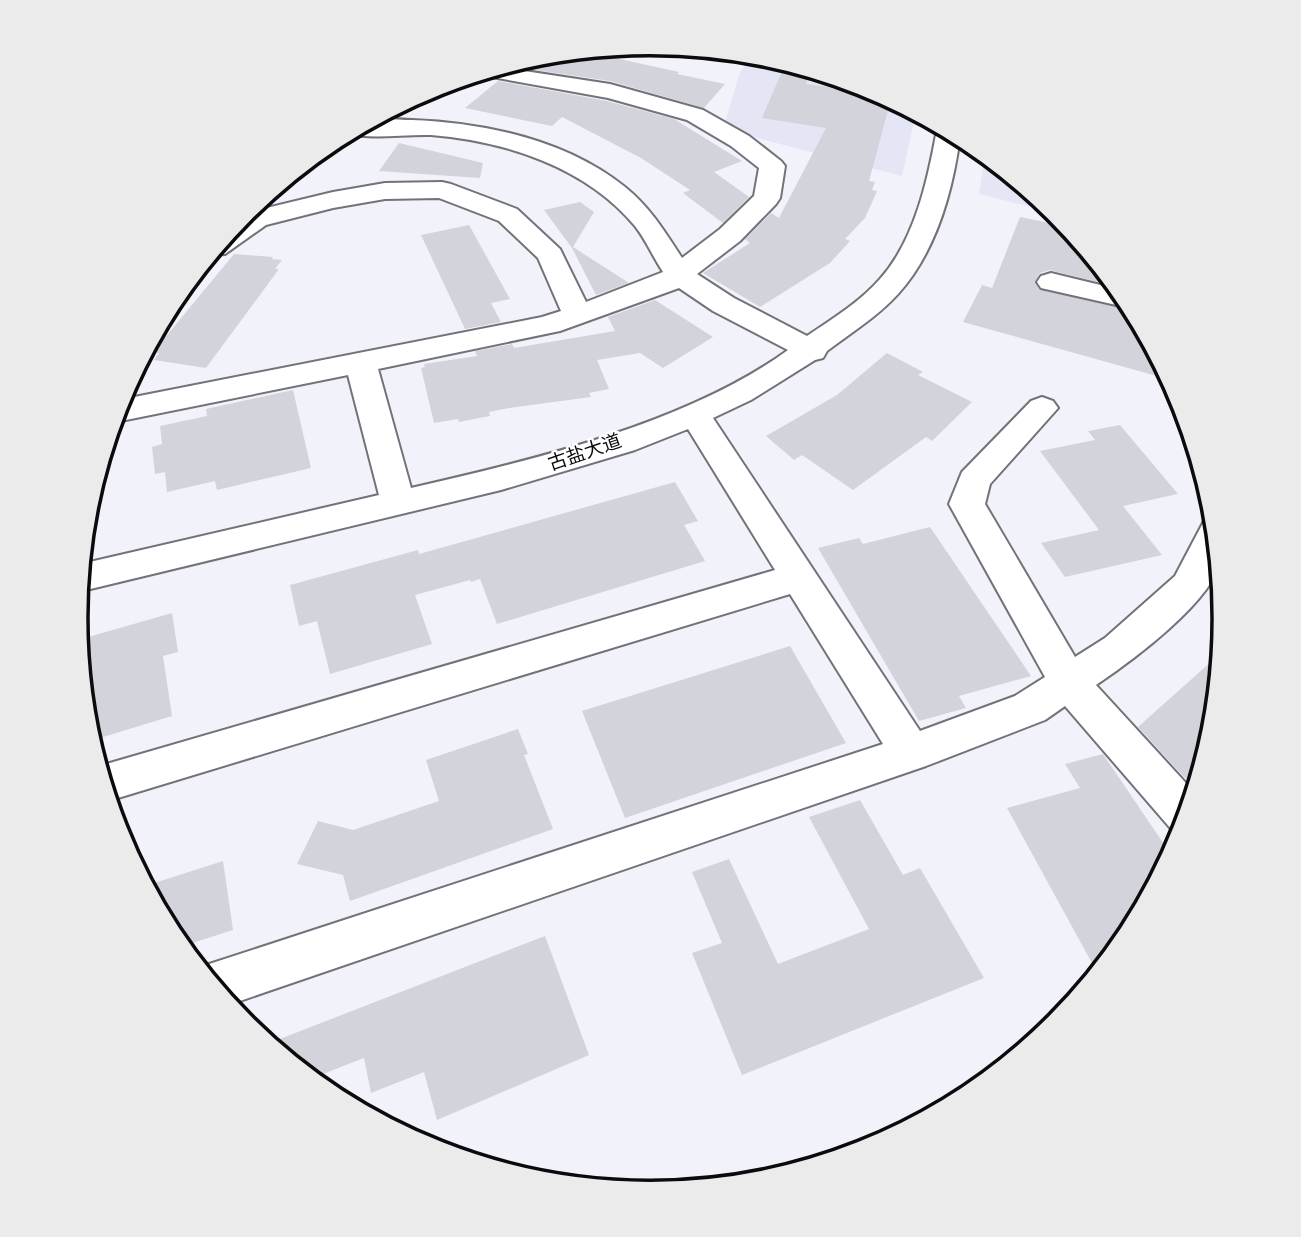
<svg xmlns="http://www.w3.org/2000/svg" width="1301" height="1237" font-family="'Alegreya Sans','Noto Sans SC',sans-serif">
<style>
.built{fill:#e4e5f5}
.building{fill:#d2d3db}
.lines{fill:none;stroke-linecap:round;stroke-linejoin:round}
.minor-casing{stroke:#72727a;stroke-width:4}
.minor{fill:#fff;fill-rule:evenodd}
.labels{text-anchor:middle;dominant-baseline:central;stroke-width:5;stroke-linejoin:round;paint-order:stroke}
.street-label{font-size:19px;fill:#0b0b0e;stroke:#fff}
.rim{fill:none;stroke:#0b0b0e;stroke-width:3.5}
</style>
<rect width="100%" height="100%" fill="#f2f2fb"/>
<path class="built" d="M752,54L871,88L916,112L902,176L723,129L739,75Z
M985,153L1057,212L1059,214L979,194Z"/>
<path class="building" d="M583,51L679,72L677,74L725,84L704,108L610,81L515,67L524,59L539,55Z
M786,62L811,69L806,84L880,93L891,99L869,181L875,182L872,190L877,191L865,218L845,239L850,241L830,263L760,307L703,273L750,243L745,239L771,213L779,218L826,128L762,118Z
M498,81L607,101L674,119L742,161L714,172L749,197L723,223L683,193L690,190L641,158L562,117L552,126L465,108Z
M399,143L483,163L480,178L379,171Z
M580,202L594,212L573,247L629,283L596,295L572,248L544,210Z
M1020,217L1069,227L1118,287L1050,270L1040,273L1035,281L1039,289L1135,311L1171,380L963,322L982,285L992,288Z
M469,225L510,299L491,303L501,322L465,329L421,235Z
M234,254L273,257L272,259L282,260L275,269H279L206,368L154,360L159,353L153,352Z
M655,300L713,337L663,368L640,353L597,360L609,389L589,393L591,397L509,408L489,412L490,416L459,422L458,419L434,423L421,368L425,367L424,364L477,356L475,351L512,344L514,348L615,331L608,317Z
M887,353L923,372L918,375L972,402L932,441L926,437L853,490L802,455L794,460L766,436L837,395Z
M293,390L311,468L217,490L215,481L167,492L165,472L155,474L152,447L162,444L160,426L207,416L206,409Z
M1120,425L1178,494L1123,506L1162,555L1065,577L1041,543L1099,530L1040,451L1095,440L1088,431Z
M675,482L698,521L684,525L705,561L497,624L480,579L471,582L470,580L415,595L432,644L330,674L317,621L299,626L290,585L418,550L419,554Z
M930,527L1031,676L959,696L966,708L919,721L818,548L859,538L863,544Z
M172,613L178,652L163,656L172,716L90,741L78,640Z
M790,646L846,743L625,818L582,711Z
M1222,652L1214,731L1197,787L1183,776L1138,727Z
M518,729L528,754L524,755L553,829L350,901L343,875L297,864L318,821L353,830L439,801L426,760Z
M1103,754L1172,856L1128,938L1098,974L1007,808L1080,788L1065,764Z
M860,800L903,875L920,868L984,978L742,1075L692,953L722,943L692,872L729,859L778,964L869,929L809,817Z
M223,861L233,930L180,947L145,886Z
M545,936L589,1055L437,1120L424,1072L371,1093L364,1058L310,1079L267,1044Z"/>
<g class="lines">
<defs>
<path id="minor" d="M499,67L610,84L703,110L749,136L781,161L785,166L780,198L776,204L740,241L697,274L734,298L807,336C832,319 860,302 880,279C915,240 928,179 937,129L940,125L960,136C953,190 936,252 898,294C878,316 851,333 827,351L823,358L815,360L751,400L713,418L920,731L1015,696L1045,677L949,504L962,472L1031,401L1042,397L1053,401L1058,408L990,484L985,504L1075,657L1105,638L1175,576L1204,521L1215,517C1217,531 1221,547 1220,560C1215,600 1129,663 1096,685L1195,793L1183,834L1172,830L1065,706L1045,720L926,766L228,1005L197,968L883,744L790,594L108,801L98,767L103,765L775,570L688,429L635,450L501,490L78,592L81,564L379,495L348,375L116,422L113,421L119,400L542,317L561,311L538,258L499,221L439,198L385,199L333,208L266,225L225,254L209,255L239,219L246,213L333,192L385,183L442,182L451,184L517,209L560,249L586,302L663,272C653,257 646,240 635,226C586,167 505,141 431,135C403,134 371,140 345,133C353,129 361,123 369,120C382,117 399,120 412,120C486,123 566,140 625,187C650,207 665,232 682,258L720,229L754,196L759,168L731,146L687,120L608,98L475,74ZM679,288L713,311L788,350C686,424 532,460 411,488L378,369L560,331Z
M1051,273L1121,290L1134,309L1041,288L1037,282L1041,276Z"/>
</defs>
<use href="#minor" class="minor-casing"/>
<use href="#minor" class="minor"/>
</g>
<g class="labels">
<g class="street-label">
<text transform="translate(585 453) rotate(-19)">古盐大道</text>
</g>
</g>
<path d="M0 0H1301V1237H0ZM88 618a562 562 0 1 1 1124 0a562 562 0 1 1-1124 0Z" fill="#ebebec" fill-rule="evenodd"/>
<path class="rim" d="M88 618a562 562 0 1 1 1124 0a562 562 0 1 1-1124 0Z"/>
</svg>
